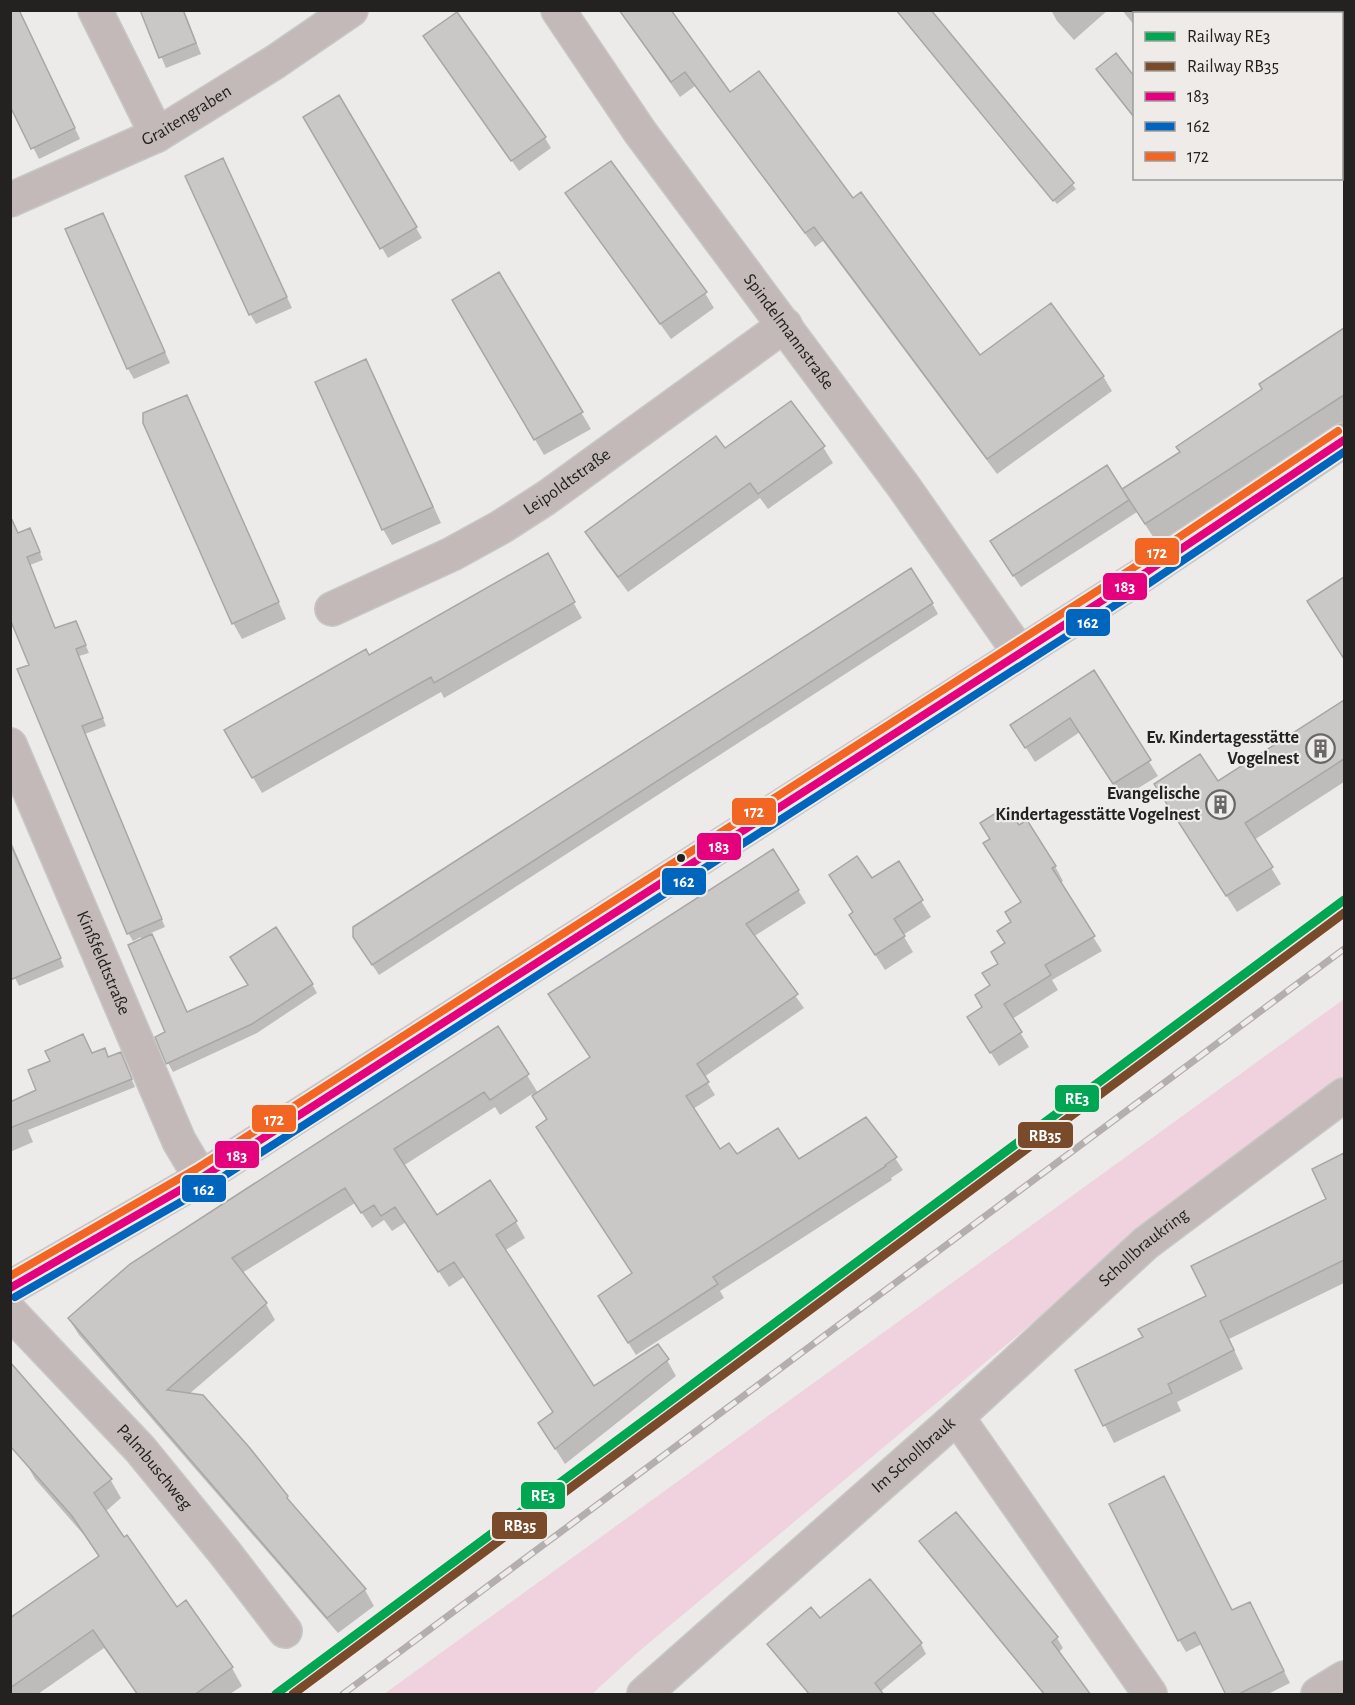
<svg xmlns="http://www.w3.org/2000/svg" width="1355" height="1705" font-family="'Alegreya Sans',sans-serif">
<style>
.green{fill:#efd2dd}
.shadow{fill:#0003}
.building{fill:#cac8c7;stroke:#a8a7a6;stroke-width:1.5}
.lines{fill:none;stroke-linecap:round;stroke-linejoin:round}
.street-casing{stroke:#c8c7c7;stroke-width:36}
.secondary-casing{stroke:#c8c7c7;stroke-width:36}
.street{stroke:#c2b9b8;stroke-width:33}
.secondary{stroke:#b9afae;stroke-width:33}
.rail-casing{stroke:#b4afae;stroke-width:7}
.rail{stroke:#eeebe9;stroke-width:4.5;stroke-dasharray:14;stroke-linecap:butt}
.bus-1-casing{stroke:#eeebe9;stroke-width:12}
.bus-2-casing{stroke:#eeebe9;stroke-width:12}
.bus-3-casing{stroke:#eeebe9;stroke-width:12}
.bus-1{stroke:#e5007d;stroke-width:8}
.bus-2{stroke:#0065bd;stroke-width:8}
.bus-3{stroke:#f26522;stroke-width:8}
.rail-1-casing{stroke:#eeebe9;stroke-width:14}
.rail-2-casing{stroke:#eeebe9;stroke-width:14}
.rail-1{stroke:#00a651;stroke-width:9}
.rail-2{stroke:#7a4b2a;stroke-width:9}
.bus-dot{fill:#232221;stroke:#eeebe9;stroke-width:2}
.labels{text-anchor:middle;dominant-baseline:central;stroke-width:4.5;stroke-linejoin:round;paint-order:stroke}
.street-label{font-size:18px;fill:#232221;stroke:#eeebe9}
.poi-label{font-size:18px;font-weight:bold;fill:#232221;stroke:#eeebe9;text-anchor:end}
.line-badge{stroke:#eeebe9;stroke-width:2}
.badge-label{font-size:16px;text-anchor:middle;font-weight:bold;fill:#fff}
</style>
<rect width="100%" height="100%" fill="#edebea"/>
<path class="green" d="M1344,999V1092L1138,1235L637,1653L592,1694H384Z"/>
<path class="shadow" d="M19,10L80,139L39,159L10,102Z
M141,10H184L201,54L166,68Z
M619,10H669L729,95L980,357L1103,376L1112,391L997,474L823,241L815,247L695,86L680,97Z
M896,10H929L1076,189L1057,204Z
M1051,10H1108L1074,40L1057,21Z
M1122,10H1180L1177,14H1134V25Z
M1274,10H1344V96L1342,93V14H1276Z
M425,37L545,138L551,148L519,171Z
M1116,55L1134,79V118L1098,69Z
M339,98L422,238L388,258L305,117Z
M228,170L292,308L256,324L250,314Z
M567,194L705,293L714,308L671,339L577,209Z
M108,225L170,363L134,379L128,369Z
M499,274L591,429L544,455L454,301Z
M1344,330V426L1159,546L1137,512L1021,587L999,554L1128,496L1264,390L1261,384Z
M366,361L375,377L441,523L392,545L383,529Z
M186,396L195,412L286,619L242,639L233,623Z
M791,403L823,447L833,463L768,509L760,498L628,592L596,549L587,533L724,450Z
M10,514L19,535L30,530L34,538L43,560L30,565L56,630L76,622L89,653L79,656L106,726L85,734L165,927L151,933L187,1013L312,984L317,993L257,1033L173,1072L168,1063L167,1033L142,940L141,937L133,941L128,933L10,614Z
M547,555L582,618L444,698L441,692L262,793L226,731L369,657Z
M1344,578V655L1309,601Z
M932,603L938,614L379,975L361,948Z
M1093,672L1158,776L1122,798L1080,732L1035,762L1021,740Z
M1344,701V782L1254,840L1281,884L1237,912L1165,801L1217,783Z
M1018,827L1055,866L1063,881L1059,883L1102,951L1052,980L1058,990L1012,1019L1029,1047L999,1066L977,1031L1013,923L1022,903Z
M10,839L64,967L19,986L10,968Z
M898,863L931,917L903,935L913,952L885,970L860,931L871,880Z
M798,890L806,903L753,937L804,1008L704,1077L715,1095L693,1109L720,1151L736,1156L799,1161L895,1158L903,1170L891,1178L892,1180L720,1291L724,1298L636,1355L607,1309L633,1274L532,1094L500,1115L495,1107L403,1166L436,1217L516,1222L525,1238L504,1251L593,1388L667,1360L676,1376L565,1464L549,1439L554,1413L464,1277L449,1287L406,1222L392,1231L384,1220L372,1228L355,1203L242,1273L266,1304L275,1320L188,1395L286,1497L291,1505L365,1590L374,1606L338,1633L79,1335L69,1319L498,1028L538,1093L591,1058L558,1007Z
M104,1050L109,1058L124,1061L135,1087L28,1130L33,1142L10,1152V1103L38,1091L92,1055Z
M1344,1155V1283L1229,1339L1243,1369L1177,1402L1181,1411L1114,1443L1077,1371L1145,1338L1208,1296L1328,1200L1314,1170Z
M25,1461L110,1479L121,1498L105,1512L177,1609L232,1668L242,1686L230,1694H137L104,1648L38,1694H10V1619L99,1557L84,1535L35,1479Z
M921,1542L1057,1638L1063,1648L1058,1653L1089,1694H1044L927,1552Z
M869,1581L921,1644L926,1654L880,1692L882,1694H809L775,1653L769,1644L820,1621Z
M1232,1612L1256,1616L1290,1683L1268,1694H1228L1202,1644L1186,1652L1179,1640Z"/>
<path class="building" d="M10,10H19L75,128L31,149L10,106Z
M140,10H183L196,43L159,58Z
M619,10H671L730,92L759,71L853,198L861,192L980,355L1051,303L1104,376L987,459L814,227L805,233L685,72L671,82Z
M896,10H931L1074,183L1053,201Z
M457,12L546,137L511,161L423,36Z
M1116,53L1134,76V117L1096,69Z
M339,95L417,227L380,249L303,117Z
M223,158L287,297L249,315L185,176Z
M611,161L707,292L660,324L565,193Z
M103,213L165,352L127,369L65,229Z
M499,272L583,412L534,440L452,300Z
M1344,328V395L1145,524L1122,489L1180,452L1176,447L1262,389L1259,384Z
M366,359L433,507L382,530L315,382Z
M187,395L279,602L232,624L143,423V413Z
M791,401L825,446L758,494L750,483L618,577L585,532L716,436L725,448Z
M1107,465L1129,500L1013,576L990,541Z
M10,520H12L18,533L30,528L40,552L27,557L55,628L76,621L86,645L76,649L103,718L82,726L162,919L127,934L17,669L29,665L10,619Z
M548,553L575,602L434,683L431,677L252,778L224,730L366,649L369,655Z
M911,568L933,603L372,965L353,937V927Z
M1344,577V659L1307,601Z
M1094,670L1151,760L1113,784L1070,718L1025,748L1010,725Z
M1344,700V759L1245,823L1273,867L1226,896L1154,784L1200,754L1218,781Z
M1007,806L1019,825L1027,820L1056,866L1052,868L1095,936L1045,965L1051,975L1004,1004L1022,1032L990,1053L967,1017L982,1007L975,995L990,985L982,973L998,964L991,952L1005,943L997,931L1011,922L1005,912L1021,902L983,843L990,839L980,823Z
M10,843L61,958L10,980Z
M773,849L799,890L746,924L798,994L697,1064L709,1082L686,1096L720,1149L729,1143L737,1154L778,1128L799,1159L866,1117L897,1157L885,1165L886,1166L713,1277L718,1284L628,1343L598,1296L632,1273L536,1127L547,1119L532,1096L590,1057L548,994Z
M857,856L872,878L899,861L923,900L894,919L905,936L875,955L849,915L853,912L829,875Z
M276,927L313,984L252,1024L166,1064L155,1037L165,1032L128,945L152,934L187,1012L248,985L230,957Z
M498,1026L529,1074L490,1100L484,1092L394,1149L437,1215L490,1180L517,1221L496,1235L594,1386L658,1344L669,1359L555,1449L538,1423L553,1412L454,1262L438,1272L395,1207L381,1216L374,1205L361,1213L345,1188L232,1258L267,1303L167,1390L203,1395L249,1447L288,1496L287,1498L366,1589L327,1618L68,1318L130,1264Z
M83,1034L92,1053L105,1048L108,1057L121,1052L132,1079L10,1128V1102L36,1090L28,1070L50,1061L45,1051Z
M1344,1153V1260L1220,1321L1234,1350L1168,1384L1172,1393L1103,1426L1075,1370L1143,1337L1138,1329L1206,1296L1191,1266L1326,1199L1312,1169Z
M10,1362L112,1479L94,1493L124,1537L127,1535L177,1607L186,1600L233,1667L194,1695H138L93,1630L10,1688V1618L99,1556L72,1516L10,1446Z
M1164,1476L1232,1610L1250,1602L1284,1671L1237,1695H1226L1195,1632L1178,1641L1109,1504Z
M956,1512L1058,1637L1052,1642L1091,1695H1045L919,1541Z
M870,1579L922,1643L875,1683L884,1695H810L767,1644L811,1607L820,1618Z"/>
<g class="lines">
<defs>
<g id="street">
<path d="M95,10L157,135"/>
<path id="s1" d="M558,10L640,132L904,487L1019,652"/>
<path id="s2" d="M10,200L157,135L275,62L351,10"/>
<path id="s3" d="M332,609L452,554L501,527L546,498L785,325"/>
<path id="s4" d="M10,745L179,1141L201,1178"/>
<path id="s5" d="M10,1312L140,1449L225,1553L285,1631"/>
<path d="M957,1417L1150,1694"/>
<path id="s6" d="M644,1694L957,1417L1146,1243L1344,1095"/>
<path d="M1318,1694L1344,1678"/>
</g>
<path id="secondary" d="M10,1288L201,1178L1139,577L1344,440"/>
</defs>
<use href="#street" class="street-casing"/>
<use href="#secondary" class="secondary-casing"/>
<use href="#street" class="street"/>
<use href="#secondary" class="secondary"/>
<defs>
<path id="rail" d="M343,1694L1344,949"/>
</defs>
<use href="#rail" class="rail-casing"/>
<use href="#rail" class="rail"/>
<defs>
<path id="bus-1" d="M10,1288L201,1178L1139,577L1344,440"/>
<path id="bus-2" d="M15,1297L207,1187L1145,586L1344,452"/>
<path id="bus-3" d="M10,1276L196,1169L1133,568L1338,431"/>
</defs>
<use href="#bus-1" class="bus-1-casing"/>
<use href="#bus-2" class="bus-2-casing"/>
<use href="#bus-3" class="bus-3-casing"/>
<use href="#bus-1" class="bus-1"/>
<use href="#bus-2" class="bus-2"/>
<use href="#bus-3" class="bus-3"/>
<defs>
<path id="rail-1" d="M276,1694L1344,900"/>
<path id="rail-2" d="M293,1694L1344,913"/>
</defs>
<use href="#rail-1" class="rail-1-casing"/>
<use href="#rail-2" class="rail-2-casing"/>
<use href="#rail-1" class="rail-1"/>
<use href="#rail-2" class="rail-2"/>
</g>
<defs>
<symbol id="building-ring" viewBox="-11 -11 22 22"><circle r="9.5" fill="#eeebe9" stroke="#6a6867" stroke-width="1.5"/><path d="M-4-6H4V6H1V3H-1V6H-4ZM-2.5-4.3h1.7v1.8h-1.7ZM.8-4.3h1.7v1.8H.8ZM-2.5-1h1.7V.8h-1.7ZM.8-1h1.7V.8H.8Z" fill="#6a6867"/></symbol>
</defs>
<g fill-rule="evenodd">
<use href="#building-ring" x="1304" y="732" width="33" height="33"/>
<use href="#building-ring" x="1204" y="788" width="33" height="33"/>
</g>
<circle class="bus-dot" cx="681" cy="858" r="5"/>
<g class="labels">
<g class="street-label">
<text stroke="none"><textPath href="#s2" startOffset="196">Graitengraben</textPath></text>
<text stroke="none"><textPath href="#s1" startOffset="396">Spindelmannstraße</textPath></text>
<text stroke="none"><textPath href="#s3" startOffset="268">Leipoldtstraße</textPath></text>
<text stroke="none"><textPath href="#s4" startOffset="237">Kinßfeldtstraße</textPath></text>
<text stroke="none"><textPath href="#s6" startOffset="670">Schollbraukring</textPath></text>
<text stroke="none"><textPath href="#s6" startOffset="360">Im Schollbrauk</textPath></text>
<text stroke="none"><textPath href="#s5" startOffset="212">Palmbuschweg</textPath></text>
</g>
<g class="poi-label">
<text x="1299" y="738">Ev. Kindertagesstätte<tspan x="1299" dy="21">Vogelnest</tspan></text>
<text x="1200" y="794">Evangelische<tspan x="1200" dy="21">Kindertagesstätte Vogelnest</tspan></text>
</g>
</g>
<g class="line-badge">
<rect x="1134" y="537" width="46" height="29" rx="6" fill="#f26522"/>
<rect x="1102" y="572" width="46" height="29" rx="6" fill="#e5007d"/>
<rect x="1065" y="608" width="46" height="29" rx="6" fill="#0065bd"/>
<rect x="731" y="797" width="46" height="29" rx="6" fill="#f26522"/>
<rect x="696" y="832" width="46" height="29" rx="6" fill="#e5007d"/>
<rect x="661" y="867" width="46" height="29" rx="6" fill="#0065bd"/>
<rect x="1054" y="1084" width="46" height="29" rx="6" fill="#00a651"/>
<rect x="251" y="1104" width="46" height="29" rx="6" fill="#f26522"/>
<rect x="1017" y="1121" width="57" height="28" rx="6" fill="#7a4b2a"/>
<rect x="214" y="1140" width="46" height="29" rx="6" fill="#e5007d"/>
<rect x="181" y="1174" width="46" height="29" rx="6" fill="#0065bd"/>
<rect x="520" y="1481" width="46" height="29" rx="6" fill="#00a651"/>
<rect x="491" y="1511" width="57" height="29" rx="6" fill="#7a4b2a"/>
</g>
<g class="badge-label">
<text x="1157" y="558">172</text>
<text x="1125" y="592">183</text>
<text x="1088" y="628">162</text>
<text x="754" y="817">172</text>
<text x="719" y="852">183</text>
<text x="684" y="887">162</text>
<text x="1077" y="1104">RE3</text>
<text x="274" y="1125">172</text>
<text x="1045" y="1141">RB35</text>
<text x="237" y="1161">183</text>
<text x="204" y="1195">162</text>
<text x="543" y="1501">RE3</text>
<text x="520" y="1531">RB35</text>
</g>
<rect width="1355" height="1705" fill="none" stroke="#232221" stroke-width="24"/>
<rect x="1133" y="12" width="210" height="168" fill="#eeebe9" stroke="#9d9b99" stroke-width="1.5"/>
<rect x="1145" y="32" width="30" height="9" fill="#00a651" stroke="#9d9b99" stroke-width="1.5"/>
<text x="1187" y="42" font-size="18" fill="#232221">Railway RE3</text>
<rect x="1145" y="62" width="30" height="9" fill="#7a4b2a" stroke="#9d9b99" stroke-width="1.5"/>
<text x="1187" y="72" font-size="18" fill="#232221">Railway RB35</text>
<rect x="1145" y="92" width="30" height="9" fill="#e5007d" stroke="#9d9b99" stroke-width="1.5"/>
<text x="1187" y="102" font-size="18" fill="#232221">183</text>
<rect x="1145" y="122" width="30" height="9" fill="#0065bd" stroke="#9d9b99" stroke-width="1.5"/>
<text x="1187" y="132" font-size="18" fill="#232221">162</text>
<rect x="1145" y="152" width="30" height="9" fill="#f26522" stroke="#9d9b99" stroke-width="1.5"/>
<text x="1187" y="162" font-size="18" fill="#232221">172</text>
</svg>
